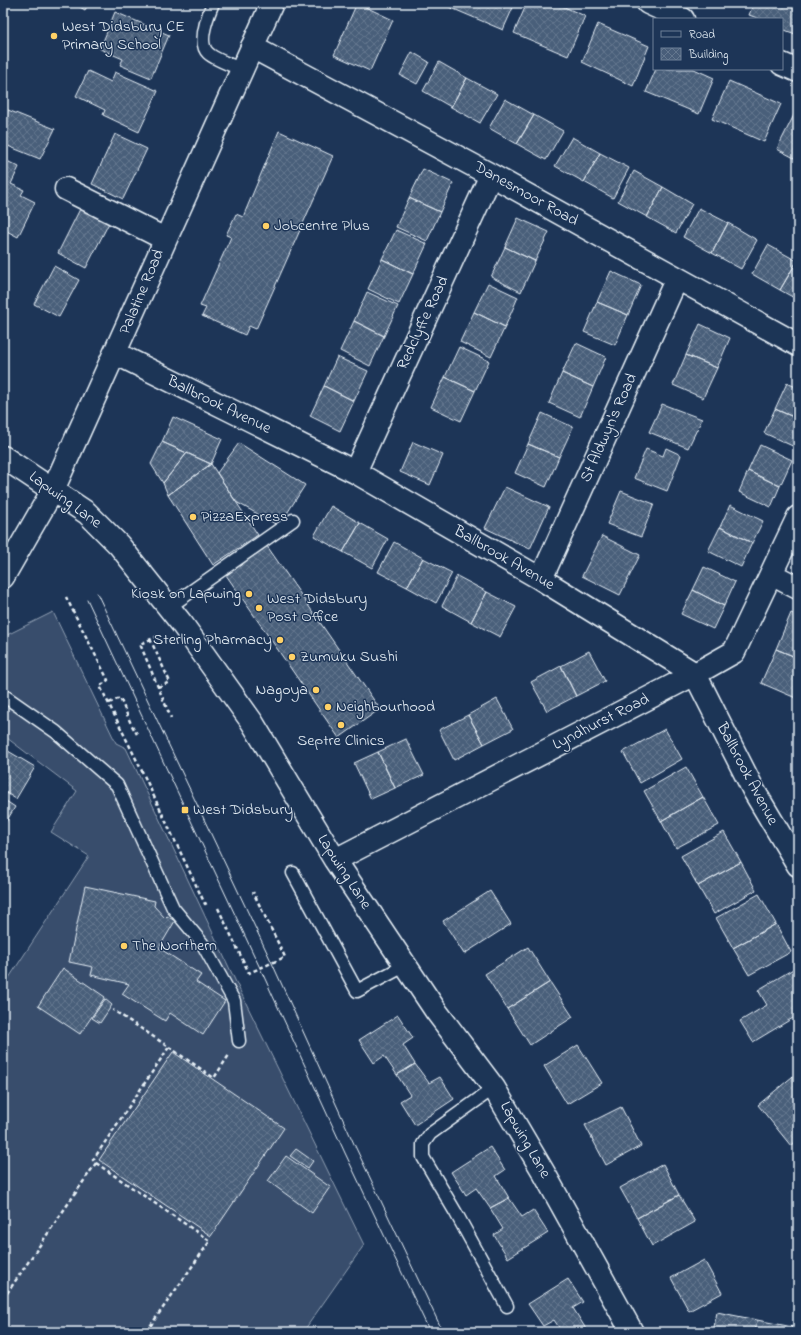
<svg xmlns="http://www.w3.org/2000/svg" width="801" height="1335" font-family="'Indie Flower',sans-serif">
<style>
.pitch{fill:#374d6c;stroke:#909fb2}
.building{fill:url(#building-cross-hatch);stroke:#e8f1f8}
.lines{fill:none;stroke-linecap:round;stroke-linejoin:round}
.service-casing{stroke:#e8f1f8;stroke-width:15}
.minor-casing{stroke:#e8f1f8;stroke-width:25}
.secondary-casing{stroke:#e8f1f8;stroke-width:25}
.path{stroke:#e8f1f8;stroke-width:2.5;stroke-dasharray:4 3;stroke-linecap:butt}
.service{stroke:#1d3557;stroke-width:12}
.minor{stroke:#1d3557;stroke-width:22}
.secondary{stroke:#1d3557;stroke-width:22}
.tram{stroke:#e8f1f8;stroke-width:1}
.poi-dot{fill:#ffd166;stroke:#1d3557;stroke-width:1.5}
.labels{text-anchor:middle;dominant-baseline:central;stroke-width:3;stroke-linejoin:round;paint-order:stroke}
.poi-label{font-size:16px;fill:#e8f1f8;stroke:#1d3557;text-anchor:start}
.street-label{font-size:16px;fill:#e8f1f8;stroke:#1d3557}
</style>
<defs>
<pattern id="building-cross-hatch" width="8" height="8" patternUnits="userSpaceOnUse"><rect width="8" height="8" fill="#495e7a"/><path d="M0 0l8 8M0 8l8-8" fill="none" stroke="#63768e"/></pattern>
</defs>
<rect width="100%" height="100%" fill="#1d3557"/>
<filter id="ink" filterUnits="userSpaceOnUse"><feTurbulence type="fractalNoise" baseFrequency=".025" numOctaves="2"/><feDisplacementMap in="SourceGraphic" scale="8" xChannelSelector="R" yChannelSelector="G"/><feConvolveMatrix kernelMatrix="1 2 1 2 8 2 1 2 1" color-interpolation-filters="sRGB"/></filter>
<g filter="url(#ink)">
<path class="pitch" d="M53,612L116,743L126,748L242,995L364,1245L303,1332H3V987L89,856L51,832L77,791L3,735V637Z"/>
<path class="building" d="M73,3H89L85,10Z
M357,3L393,20L370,71L334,55Z
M451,3H515L503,30L449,7Z
M527,3H555L585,16L568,56L514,33Z
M754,3H798V35L782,29V19H760L749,15Z
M115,12L169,35L151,78L120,65L123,59L100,49Z
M598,24L649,46L633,86L582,62Z
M412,52L429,62L417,84L400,75Z
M439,62L467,78L451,107L423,91Z
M656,69H694L714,78L699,114L646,92Z
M88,71L111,82L115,72L158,91L139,132L103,115L105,110L76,96Z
M467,78L497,94L480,123L451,107Z
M729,81L781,104L764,142L712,119Z
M505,99L534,115L517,144L489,128Z
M3,108L55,129L40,159L3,144Z
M795,113L798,115V160L777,149Z
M534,115L563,131L546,160L517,144Z
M279,131L333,156L256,329L249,326L245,335L202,316L206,308L200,306L231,237L226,235L236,214L243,217Z
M115,134L147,149L123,199L92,184Z
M572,137L600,153L584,182L555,166Z
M600,153L629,168L613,198L584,182Z
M3,159L19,167L11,184L24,190L21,195L35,202L18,237L3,229Z
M423,169L453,183L440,212L409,198Z
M634,171L663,187L647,217L618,201Z
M663,187L692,204L676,233L647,217Z
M409,198L440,212L427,241L396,227Z
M82,205L111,219L86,268L58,253Z
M699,208L728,223L712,253L683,237Z
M518,218L549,232L535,261L505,247Z
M728,223L757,240L741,269L712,253Z
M396,230L427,244L413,274L382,259Z
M768,245L797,261L780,290L752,274Z
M505,247L535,261L521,292L491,277Z
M382,259L413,274L399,304L368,289Z
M797,261H798V300L780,290Z
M54,266L79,280L59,317L34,304Z
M611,271L641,285L628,315L597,302Z
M488,283L518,297L505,327L474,312Z
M367,292L398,306L384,336L354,321Z
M597,302L628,315L615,345L584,332Z
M474,312L505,327L491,357L460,342Z
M354,321L384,336L370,366L340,351Z
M700,324L730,338L717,368L686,355Z
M576,343L606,357L593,387L562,373Z
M459,347L489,361L475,391L445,377Z
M686,355L717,368L703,398L673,385Z
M337,357L368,371L354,401L324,386Z
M562,373L593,387L580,417L549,403Z
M445,377L475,391L461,421L431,407Z
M787,383L798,388V419L775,409Z
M324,386L354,401L340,431L310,416Z
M662,404L702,419L688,448L649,432Z
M775,409L798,419V445L797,448L764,433Z
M542,413L573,427L559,457L528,444Z
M173,417L222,439L211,464L162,442Z
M162,442L187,453L163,483L151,464Z
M413,442L443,455L430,485L400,472Z
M239,443L305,485L279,526L236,502L217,473Z
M528,444L559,457L546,487L515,473Z
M760,445L792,460L780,486L748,471Z
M666,448L681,455L667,491L634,478L646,449L663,456Z
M187,453L211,464L168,495L163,483Z
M211,464L258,535L213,565L168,495Z
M748,471L780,486L771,507L739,492Z
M505,487L549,507L530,549L485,528Z
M621,491L654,504L641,537L607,524Z
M730,505L763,521L752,543L720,527Z
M331,506L360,523L343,552L314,536Z
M360,523L388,539L372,568L343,552Z
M720,527L752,543L741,567L708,551Z
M602,536L640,555L620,595L582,576Z
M394,542L423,558L407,587L378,572Z
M267,546L380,709L339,738L226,575Z
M423,558L452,573L436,603L407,587Z
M704,567L735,582L724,606L693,590Z
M457,576L487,592L471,622L442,606Z
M693,590L724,606L713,629L681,614Z
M487,592L516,607L500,637L471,622Z
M791,613L798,616V658L776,649Z
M776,649L798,658V699L761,683Z
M589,651L605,681L576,696L561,666Z
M561,666L576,696L547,711L531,682Z
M497,699L513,729L484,744L468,715Z
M468,715L484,744L454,760L439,730Z
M665,729L682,759L640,783L623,752Z
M406,739L424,775L395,788L378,752Z
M3,748L35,767L16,799L3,791Z
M378,752L395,788L371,799L354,763Z
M686,767L703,797L661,821L644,791Z
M703,797L719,825L676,848L661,821Z
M3,799L15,807L3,827Z
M724,832L741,862L698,886L681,856Z
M741,862L756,890L714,914L698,886Z
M85,886L155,901L154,906L165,918L167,916L175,921L159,948L201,975L196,982L225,1001L203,1035L170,1013L165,1021L122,994L129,984L91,975L93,967L69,962Z
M490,891L511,924L464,954L443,921Z
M759,894L776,924L733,948L716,918Z
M776,924L791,952L749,975L733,948Z
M528,947L550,982L507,1009L485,974Z
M63,968L105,997L80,1034L38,1006Z
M795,968L798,974V1015L753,1042L740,1021L767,1005L758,990Z
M550,982L573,1017L530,1045L507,1009Z
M105,999L112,1005L100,1023L92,1018Z
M398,1015L413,1038L403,1045L415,1064L397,1075L384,1056L374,1063L359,1040Z
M578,1045L602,1083L567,1104L544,1066Z
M173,1052L284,1128L211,1236L99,1160Z
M415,1064L429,1083L440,1077L454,1099L415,1125L400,1101L410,1095L397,1075Z
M798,1072V1140L791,1146L758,1105Z
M621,1107L641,1146L606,1165L585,1125Z
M490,1147L505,1170L496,1176L509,1198L490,1208L476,1188L466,1195L451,1172Z
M296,1149L313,1161L308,1168L290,1156Z
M286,1156L330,1187L312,1213L268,1181Z
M663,1164L679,1195L637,1218L620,1188Z
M679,1195L695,1222L652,1246L637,1218Z
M509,1198L522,1217L533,1210L548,1233L508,1258L494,1235L503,1229L490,1208Z
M704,1260L722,1293L689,1311L671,1278Z
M568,1279L583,1302L573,1308L586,1329L581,1332H562L554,1320L543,1326L528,1304Z
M717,1312L757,1320L755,1332H713Z
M757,1320L798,1328V1332H755Z"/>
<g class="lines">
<defs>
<path id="service" d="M213,3C208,15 197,43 208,53C213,58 233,66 241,69
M169,607L293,520
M3,695L56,732L117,785L173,908L202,943L234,1001L239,1041
M293,873L357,991L406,965
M494,1088L430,1134L423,1144V1157L456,1213L507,1306"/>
<path id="minor" d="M648,3L683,19
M252,47L491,175L798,345
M782,64L798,71
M66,189L165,239
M115,353L355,472L541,579L695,674L754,791L798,865
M3,457L87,513L119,545L182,624L252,722L335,860L436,1011L494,1088L544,1173L632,1332
M355,472L491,175
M771,574L798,588
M541,579L677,278
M335,860L695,674L734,652L798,517"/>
<path id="secondary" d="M3,577L53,490L272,3"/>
</defs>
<use href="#service" class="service-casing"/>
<use href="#minor" class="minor-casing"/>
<use href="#secondary" class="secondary-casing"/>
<path class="path" d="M66,597L108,680L100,686L140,767L205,904L209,902
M158,636L140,644L171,718
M150,639L170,682L158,687
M109,703L120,698L131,724L137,734
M218,908L249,973L285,957L253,892
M169,1047L214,1078L229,1055
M96,1163L210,1241L146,1332
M3,1299L96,1163L93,1160L169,1047L113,1010"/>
<use href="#service" class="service"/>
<use href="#minor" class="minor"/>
<use href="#secondary" class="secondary"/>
<path class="tram" d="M3,399L4,401
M97,593L272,963L355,1146L443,1332
M87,599L260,968L345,1153L430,1332"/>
</g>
</g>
<g class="poi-dot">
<circle cx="54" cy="36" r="4"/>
<circle cx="266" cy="226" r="4"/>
<circle cx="193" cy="517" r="4"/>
<circle cx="249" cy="594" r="4"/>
<circle cx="259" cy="608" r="4"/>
<circle cx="280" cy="640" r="4"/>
<circle cx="292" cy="657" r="4"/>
<circle cx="316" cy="690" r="4"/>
<circle cx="328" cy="707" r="4"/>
<circle cx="341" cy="725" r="4"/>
<rect x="181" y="806" width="8" height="8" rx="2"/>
<circle cx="124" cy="946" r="4"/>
</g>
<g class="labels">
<g class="poi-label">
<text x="62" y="27">West Didsbury CE<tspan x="62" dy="18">Primary School</tspan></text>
<text x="274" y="226">Jobcentre Plus</text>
<text x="201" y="517">PizzaExpress</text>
<text x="241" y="594" text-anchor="end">Kiosk on Lapwing</text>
<text x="267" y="599">West Didsbury<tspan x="267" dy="18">Post Office</tspan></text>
<text x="272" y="640" text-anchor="end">Sterling Pharmacy</text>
<text x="300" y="657">Zumuku Sushi</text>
<text x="308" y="690" text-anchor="end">Nagoya</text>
<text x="336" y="707">Neighbourhood</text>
<text x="341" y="741" text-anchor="middle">Septre Clinics</text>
<text x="193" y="810">West Didsbury</text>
<text x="132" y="946">The Northern</text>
</g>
<g class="street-label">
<text transform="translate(526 194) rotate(29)">Danesmoor Road</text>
<text transform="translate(142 292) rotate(-67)">Palatine Road</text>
<text transform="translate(423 323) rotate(-65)">Redclyffe Road</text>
<text transform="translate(219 405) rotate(26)">Ballbrook Avenue</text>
<text transform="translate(609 428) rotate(-66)">St Aldwyn's Road</text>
<text transform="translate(65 500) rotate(36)">Lapwing Lane</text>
<text transform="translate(504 558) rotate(30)">Ballbrook Avenue</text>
<text transform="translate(601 722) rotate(-27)">Lyndhurst Road</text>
<text transform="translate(747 774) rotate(62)">Ballbrook Avenue</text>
<text transform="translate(344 872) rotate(57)">Lapwing Lane</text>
<text transform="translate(525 1140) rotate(60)">Lapwing Lane</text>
</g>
</g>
<rect width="801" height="1335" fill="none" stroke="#1d3557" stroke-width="16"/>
<rect x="8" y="8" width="785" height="1319" fill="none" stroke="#e8f1f8" stroke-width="1.5" filter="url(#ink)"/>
<rect x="653" y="18" width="130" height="52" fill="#1d3557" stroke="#6e8097"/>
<rect x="661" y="31" width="20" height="6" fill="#1d3557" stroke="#6e8097"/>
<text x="689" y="38" font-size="12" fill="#e8f1f8">Road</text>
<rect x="661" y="48" width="20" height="12" fill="url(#building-cross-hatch)" stroke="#6e8097"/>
<text x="689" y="58" font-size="12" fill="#e8f1f8">Building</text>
</svg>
